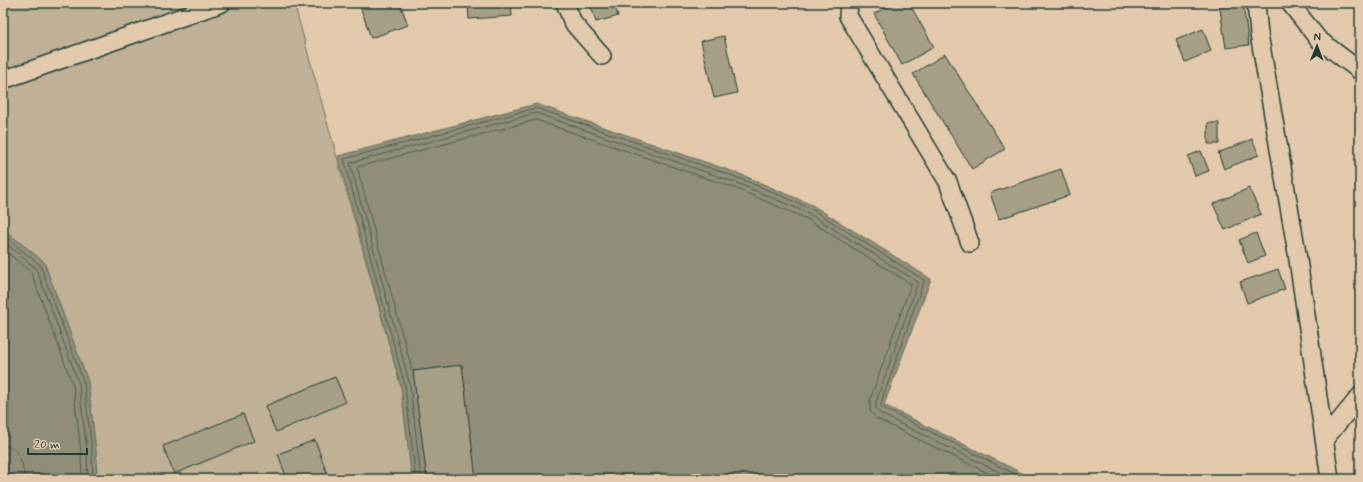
<svg xmlns="http://www.w3.org/2000/svg" width="1363" height="482" font-family="Mynerve,sans-serif">
<style>
.green{fill:#bfb096;stroke:#6f7665}
.water{fill:#908e79;stroke:#636e5d}
.lines{fill:none;stroke-linecap:round;stroke-linejoin:round}
.shore{stroke:#4c5d50;stroke-width:1}
.building{fill:#a79e86;stroke:#1f3d34}
.minor-casing{stroke:#1f3d34;stroke-width:20}
.minor{stroke:#e3c9ab;stroke-width:17}
</style>
<rect width="100%" height="100%" fill="#e3c9ab"/>
<filter id="ink" filterUnits="userSpaceOnUse"><feTurbulence type="fractalNoise" baseFrequency=".025" numOctaves="2"/><feDisplacementMap in="SourceGraphic" scale="8" xChannelSelector="R" yChannelSelector="G"/><feConvolveMatrix kernelMatrix="1 2 1 2 8 2 1 2 1" color-interpolation-filters="sRGB"/></filter>
<g filter="url(#ink)">
<path class="green" d="M3,3H294L401,387L412,479H97L96,452L88,382L44,262L3,229Z"/>
<path class="water" d="M536,104L740,174L812,205L931,279L884,405L1034,479H412L401,387L338,156Z
M3,229L44,262L88,382L96,452L97,479H8L3,453Z"/>
<g class="lines">
<path class="shore" d="M3,235L40,265L84,383L92,452L93,479
M3,241L36,268L79,384L87,452L88,479
M3,249L31,272L73,385L81,453L82,479
M412,370L357,167L536,120L735,188L805,218L911,284L870,400V411L877,419L1000,479
M3,445C19,446 24,465 24,479
M416,479L405,386L344,159L536,108L739,178L810,208L924,280L881,403V407L1025,479
M421,479L410,385L350,163L536,113L737,183L808,213L918,282L876,402V409L881,414L1013,479"/>
</g>
<path class="building" d="M359,3H400L408,25L371,38Z
M468,3H511L512,16L469,19Z
M590,3H614L618,16L596,22Z
M627,3H654L628,8Z
M894,3H909L934,47L902,65L874,14Z
M1219,3H1243L1249,45L1226,48Z
M1203,29L1211,51L1185,62L1176,40Z
M724,36L737,93L714,98L701,41Z
M945,54L1005,149L972,169L913,74Z
M1208,123H1219V144H1208Z
M1252,139L1259,155L1224,169L1218,153Z
M1201,151L1209,171L1195,176L1188,156Z
M1061,169L1070,195L999,219L990,193Z
M1249,188L1261,214L1225,230L1213,204Z
M1256,233L1265,256L1248,263L1239,240Z
M1278,269L1285,289L1247,303L1240,282Z
M462,365L476,479H427L413,371Z
M335,377L346,402L276,432L265,406Z
M243,414L254,441L174,474L163,446Z
M315,440L329,479H287L278,454Z"/>
<g class="lines">
<defs>
<path id="minor" d="M565,3L573,23L602,56
M849,3L848,16L948,182L970,243
M1256,3L1259,34L1297,253L1330,479
M1290,3L1318,39L1360,71
M3,80L222,3
M1324,440L1360,396"/>
</defs>
<use href="#minor" class="minor-casing"/>
<use href="#minor" class="minor"/>
</g>
</g>
<rect width="1363" height="482" fill="none" stroke="#e3c9ab" stroke-width="16"/>
<rect x="8" y="8" width="1347" height="466" fill="none" stroke="#1f3d34" stroke-width="1.5" filter="url(#ink)"/>
<g transform="translate(1317 46) rotate(1)" stroke="#e3c9ab" stroke-width="3" paint-order="stroke">
<path d="M0-3L7 15L0 10L-7 15Z" fill="#1f3d34"/>
<text y="-6" font-size="11" font-weight="bold" text-anchor="middle" fill="#1f3d34">N</text>
</g>
<path d="M28 448v6h59v-6" fill="none" stroke="#1f3d34" stroke-width="2"/>
<text x="34" y="448" font-size="12" fill="#1f3d34" stroke="#e3c9ab" stroke-width="3" paint-order="stroke">20 m</text>
</svg>
